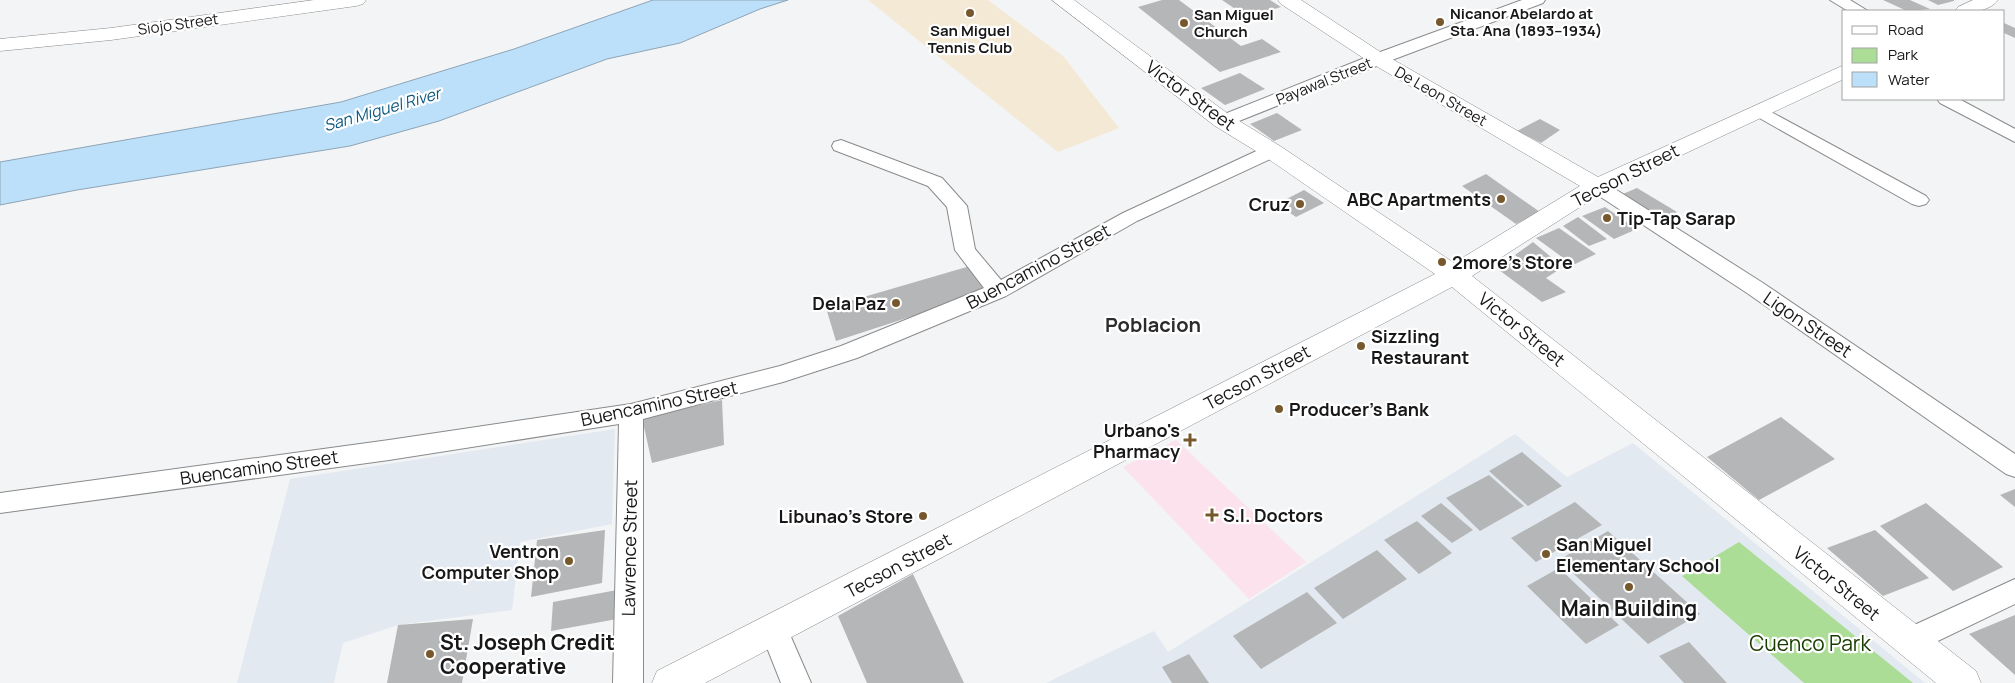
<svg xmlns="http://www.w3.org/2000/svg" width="2015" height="683" font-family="Manrope,sans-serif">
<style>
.commercial{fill:#f3e9d4}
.built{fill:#e3e9f0}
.medical{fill:#fbe2ed}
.green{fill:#acdd96}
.water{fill:#bde0fa;stroke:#8ca4b6}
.building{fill:#b5b6b7}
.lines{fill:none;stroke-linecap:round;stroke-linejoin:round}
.street-casing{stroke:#898a8b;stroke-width:2}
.secondary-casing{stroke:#898a8b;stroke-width:1}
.street{fill:#fff;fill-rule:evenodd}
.secondary{fill:#fff;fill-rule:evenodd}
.poi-dot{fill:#76582c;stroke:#fff;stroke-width:2}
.labels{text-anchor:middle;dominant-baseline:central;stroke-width:4.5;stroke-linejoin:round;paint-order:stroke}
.far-poi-label{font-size:15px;font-weight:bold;fill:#181818;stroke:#fff;text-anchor:start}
.far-street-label{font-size:15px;fill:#181818;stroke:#fff}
.far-water-label{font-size:16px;font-style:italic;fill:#0c5780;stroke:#fff}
.street-label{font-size:18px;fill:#181818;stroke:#fff}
.poi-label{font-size:18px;font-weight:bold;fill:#181818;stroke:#fff;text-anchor:end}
.quarter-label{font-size:20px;font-weight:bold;fill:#2c2c2d;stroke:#fff}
.near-poi-label{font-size:21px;font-weight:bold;fill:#181818;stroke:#fff}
.near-park-label{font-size:21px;fill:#183c00;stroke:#fff}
</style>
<rect width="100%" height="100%" fill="#f3f4f5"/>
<path class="commercial" d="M868,0H988L1063,56L1119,128L1058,152Z"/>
<path class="built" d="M615,429L612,524L520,542L512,610L398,625L343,643L334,683H237L290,479Z
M1515,434L1567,477L1633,443L1925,683H1046L1154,631L1168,652Z"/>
<path class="medical" d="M1176,440L1306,562L1249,599L1123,467Z"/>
<path class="green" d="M1739,542L1913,683H1804L1682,576Z"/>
<path class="water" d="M653,0H788L760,9L680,43L607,59L439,121L350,146L77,190L0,205V162L341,102L514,49Z"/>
<path class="building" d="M1162,0H1179L1241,46L1262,39L1281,52L1220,72L1138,7Z
M1222,0H1270L1281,7L1247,17Z
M1883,0H1910L1930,9L1907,11Z
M1928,0H1954V1L1938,5Z
M2004,23L2015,28V38L2004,33Z
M1240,73L1265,89L1225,105L1201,88Z
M1277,113L1302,130L1274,141L1250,124Z
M1540,119L1560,130L1541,143L1517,131Z
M1486,174L1540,212L1516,224L1462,186Z
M1637,188L1677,212L1655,223L1618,196Z
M1304,190L1324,203L1296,217L1277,204Z
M1605,207L1637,229L1614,239L1582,216Z
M1578,217L1607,239L1589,246L1563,226Z
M1559,228L1596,254L1573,265L1536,238Z
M1533,242L1563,267L1546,278L1566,292L1542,302L1499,270L1517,259L1540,274L1515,255Z
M970,266L990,291L836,341L826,308Z
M722,400L724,445L652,463L642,418Z
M1781,417L1835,459L1759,500L1707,457Z
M1522,452L1562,486L1528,506L1489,471Z
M1489,475L1524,506L1480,531L1446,498Z
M2015,489V507L2000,495Z
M1575,502L1602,525L1536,562L1511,538Z
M1441,503L1473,530L1452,543L1421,516Z
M1926,503L2003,567L1953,591L1880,526Z
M1417,521L1452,553L1419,574L1384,540Z
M605,530L602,583L531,597L537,540Z
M1875,530L1929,578L1883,596L1827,548Z
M1608,531L1700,614L1648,644L1559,560Z
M1377,550L1407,579L1343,619L1314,588Z
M1559,568L1619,625L1586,644L1527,586Z
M913,574L964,683H867L838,616Z
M617,590V619L551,631L553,602Z
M1307,592L1337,623L1261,669L1233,636Z
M2015,615V675L1969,634Z
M473,619L462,683H387L398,625Z
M1689,642L1727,683H1684L1659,656Z
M1189,654L1209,683H1172L1162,667Z"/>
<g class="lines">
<defs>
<path id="street" d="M1522,0H1545L1543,3L1384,63L1229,125H1217L1214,121L1217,117L1372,55Z
M1830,0H1850L1868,11H1848Z
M1937,99H1959L2015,129V142L1940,103Z
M1760,106L1926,196L1929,200L1926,204L1919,206L1912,204L1754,115L1751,111L1754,107Z
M841,140L942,178L967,206L975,249L1001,280L1123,213L1265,147H1279L1281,151L1279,155L1137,221L1006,296L857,358L783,382L643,419V683H613L619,424L389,460L0,513V493L389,440L631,404L780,366L841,346L984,288L955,250L947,207L928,186L834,150L832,146L834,142Z
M1597,180L1604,182L1763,283L2015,454V477L2006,474L1747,293L1590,190L1587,186L1590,182Z
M2015,579V604L1919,650L1909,654L1899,650L1895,641L1899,632Z
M774,617L784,621L811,683H781L760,630L764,621Z"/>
<path id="secondary" d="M314,0H366L363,4L356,6L111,40L0,51V39L111,28Z
M1052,0H1074L1231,116L1280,146L1454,263L1580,186L1371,63L1281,4L1278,0H1301L1385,55L1598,177L1844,65V79L1605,191L1472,276L1976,671L1981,683H1936L1452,287L705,683H652L657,671L1435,274L1264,156L1215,126Z
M1973,0H1998C1988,13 1969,12 1955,11L1958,7Z"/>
</defs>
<use href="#street" class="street-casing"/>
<use href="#secondary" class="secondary-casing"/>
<use href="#street" class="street"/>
<use href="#secondary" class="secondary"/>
</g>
<g class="poi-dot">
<circle cx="970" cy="13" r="5"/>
<circle cx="1440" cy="22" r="5"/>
<circle cx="1184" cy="23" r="5"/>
<circle cx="1501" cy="199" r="5"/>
<circle cx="1300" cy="204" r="5"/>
<circle cx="1607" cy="218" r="5"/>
<circle cx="1442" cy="262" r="5"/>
<circle cx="896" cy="303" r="5"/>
<circle cx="1361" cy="346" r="5"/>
<circle cx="1279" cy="409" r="5"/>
<path d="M1187.5 432.5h5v5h5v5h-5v5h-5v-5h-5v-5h5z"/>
<path d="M1209.5 507.5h5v5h5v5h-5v5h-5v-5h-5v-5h5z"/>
<circle cx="923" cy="516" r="5"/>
<circle cx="1546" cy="554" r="5"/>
<circle cx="569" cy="561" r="5"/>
<circle cx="1629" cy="587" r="5"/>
<circle cx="430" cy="654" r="5"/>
</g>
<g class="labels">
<g class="far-poi-label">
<text x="1450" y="13">Nicanor Abelardo at<tspan x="1450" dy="17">Sta. Ana (1893–1934)</tspan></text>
<text x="1194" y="14">San Miguel<tspan x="1194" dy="17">Church</tspan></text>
<text x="970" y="30" text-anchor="middle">San Miguel<tspan x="970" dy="17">Tennis Club</tspan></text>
</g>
<g class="far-street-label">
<text transform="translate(178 24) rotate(-8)">Siojo Street</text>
<text transform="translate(1324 81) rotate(-22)">Payawal Street</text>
<text transform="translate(1441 96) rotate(30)">De Leon Street</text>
</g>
<g class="far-water-label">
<text transform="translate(382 109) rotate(-16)">San Miguel River</text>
</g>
<g class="street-label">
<text transform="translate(1191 95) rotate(36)">Victor Street</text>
<text transform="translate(1625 175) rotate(-27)">Tecson Street</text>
<text transform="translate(1038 266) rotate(-28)">Buencamino Street</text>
<text transform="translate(1808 324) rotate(34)">Ligon Street</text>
<text transform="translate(1522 329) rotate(39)">Victor Street</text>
<text transform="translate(1257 377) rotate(-28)">Tecson Street</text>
<text transform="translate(659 403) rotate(-12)">Buencamino Street</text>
<text transform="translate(259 467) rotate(-8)">Buencamino Street</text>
<text transform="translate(629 548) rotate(-89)">Lawrence Street</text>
<text transform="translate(898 565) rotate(-28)">Tecson Street</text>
<text transform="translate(1837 583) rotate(39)">Victor Street</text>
</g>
<g class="poi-label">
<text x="1491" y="199">ABC Apartments</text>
<text x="1290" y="204">Cruz</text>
<text x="1617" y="218" text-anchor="start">Tip-Tap Sarap</text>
<text x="1452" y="262" text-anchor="start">2more's Store</text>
<text x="886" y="303">Dela Paz</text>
<text x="1371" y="336" text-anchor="start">Sizzling<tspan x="1371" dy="21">Restaurant</tspan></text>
<text x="1289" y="409" text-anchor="start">Producer's Bank</text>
<text x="1180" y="430">Urbano's<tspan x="1180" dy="21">Pharmacy</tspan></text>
<text x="1223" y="515" text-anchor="start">S.I. Doctors</text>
<text x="913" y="516">Libunao's Store</text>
<text x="1556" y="544" text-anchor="start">San Miguel<tspan x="1556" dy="21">Elementary School</tspan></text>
<text x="559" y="551">Ventron<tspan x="559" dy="21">Computer Shop</tspan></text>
</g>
<g class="quarter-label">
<text x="1153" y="324">Poblacion</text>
</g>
<g class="near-poi-label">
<text x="1629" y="608">Main Building</text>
<text x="440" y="642" text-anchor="start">St. Joseph Credit<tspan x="440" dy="24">Cooperative</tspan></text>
</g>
<g class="near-park-label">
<text x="1810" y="643">Cuenco Park</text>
</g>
</g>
<rect x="1842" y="10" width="162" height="90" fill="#ffffff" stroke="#a3a3a3"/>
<rect x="1852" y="26" width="25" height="8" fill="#ffffff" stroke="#a3a3a3"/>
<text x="1888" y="35" font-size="15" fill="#181818">Road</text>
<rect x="1852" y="48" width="25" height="15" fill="#acdd96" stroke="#a3a3a3"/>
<text x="1888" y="60" font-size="15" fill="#181818">Park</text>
<rect x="1852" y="72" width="25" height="15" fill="#bde0fa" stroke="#a3a3a3"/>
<text x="1888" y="85" font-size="15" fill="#181818">Water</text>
</svg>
